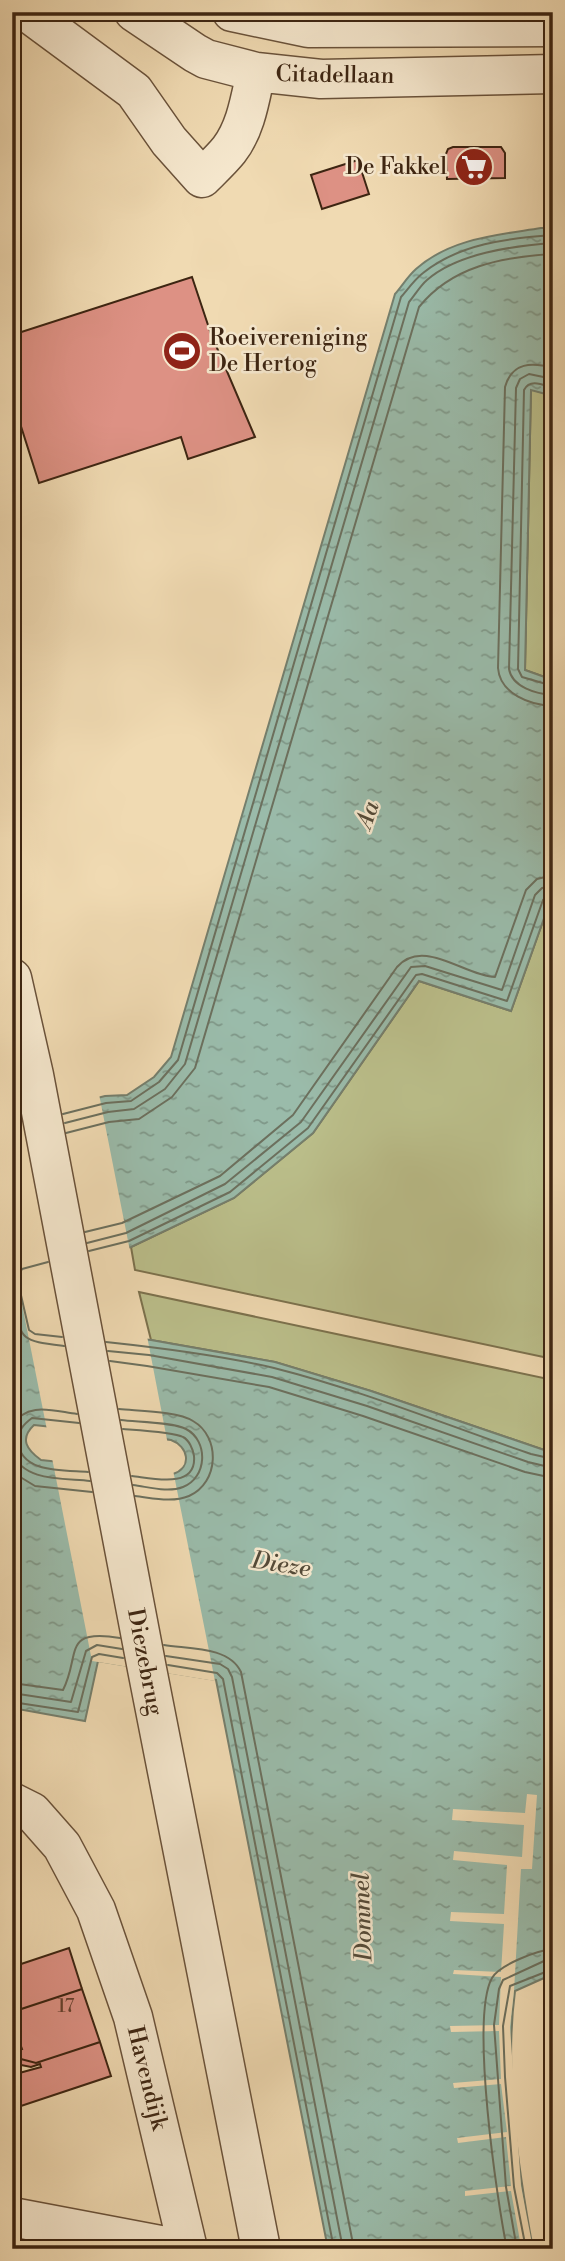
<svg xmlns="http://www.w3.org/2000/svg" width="565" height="2261" font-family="'Libre Bodoni',serif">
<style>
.grass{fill:#bbbf8b;stroke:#7c724e;stroke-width:2}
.water{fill:url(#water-ripples);stroke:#757f6d;stroke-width:2;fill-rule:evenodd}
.pier{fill:#f0dab2}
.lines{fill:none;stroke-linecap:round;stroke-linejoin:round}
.shore{stroke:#6c705e;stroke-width:2}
.building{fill:#dd9184;stroke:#3d2512;stroke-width:2}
.minor-casing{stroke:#6a523a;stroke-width:41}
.minor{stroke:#f5e7cd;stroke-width:38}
.labels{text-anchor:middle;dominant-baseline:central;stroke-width:5;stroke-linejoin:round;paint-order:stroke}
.number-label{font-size:19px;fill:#65402e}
.street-label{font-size:23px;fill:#3d2512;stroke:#f5e7cd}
.poi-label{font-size:23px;fill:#3d2512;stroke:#f5e7cd;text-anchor:end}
.water-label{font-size:24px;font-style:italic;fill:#544a38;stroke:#f5e7cd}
</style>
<defs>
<pattern id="water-ripples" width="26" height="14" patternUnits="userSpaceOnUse" patternTransform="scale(1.75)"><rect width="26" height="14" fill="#9abbaa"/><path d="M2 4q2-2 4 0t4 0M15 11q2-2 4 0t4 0" fill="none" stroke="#7f9889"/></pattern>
</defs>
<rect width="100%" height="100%" fill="#f0dab2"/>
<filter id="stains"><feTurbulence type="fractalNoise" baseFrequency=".00286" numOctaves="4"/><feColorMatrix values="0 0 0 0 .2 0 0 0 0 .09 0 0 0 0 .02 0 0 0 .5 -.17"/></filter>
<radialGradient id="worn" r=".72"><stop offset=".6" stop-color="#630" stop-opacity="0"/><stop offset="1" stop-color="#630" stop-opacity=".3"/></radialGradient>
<path class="grass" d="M531,389L553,396V680L525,670Z
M553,893V1359L135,1270L131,1247L234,1198L313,1133L419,981L511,1011Z
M139,1292L553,1380V1453L371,1391L275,1362L151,1340Z"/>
<path class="water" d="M541,228H553V396L531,390L525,670L553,680V893L511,1011L419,981L313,1133L234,1198L131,1247L24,1275L35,1327L151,1340L275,1362L371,1391L553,1453V1974L515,1991C504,2073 518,2168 533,2249H328L216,1680L98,1661L85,1721L12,1708V1120L105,1096L127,1095L154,1077L171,1057L395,294C402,286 408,276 416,269C451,238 498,235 541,228ZM34,1425L171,1440C188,1446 193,1467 173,1474L41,1460C27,1450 19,1439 34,1425Z"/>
<path class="pier" d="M99,1094L130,1251L28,1278L38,1323L147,1336L168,1445L47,1430L12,1254V1117Z
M52,1458L173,1470L215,1681L92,1661Z
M527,1794L537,1795L532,1869H521L514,1991L510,2027L521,2186L533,2249H521L520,2245L499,2249H476L520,2241L511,2191L465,2196V2191L511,2186L506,2137L458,2143L457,2138L507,2132L501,2084L454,2088L453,2083L501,2079L499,2031L451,2032L450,2026L499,2025L501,1977L453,1974L454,1970L501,1972L504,1924L450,1921L451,1912L504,1914L507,1865L453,1860L454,1851L522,1857L524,1825L452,1820L453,1809L525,1813Z"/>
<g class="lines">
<path class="shore" d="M553,368C532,362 512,362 505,387L498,668C500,694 530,705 553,706
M553,379L529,374L520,379L516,388L509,669C512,687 536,694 553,695
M553,388C543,385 530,378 524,390L518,669L522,677L553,686
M63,1114L106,1103L131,1101L159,1082L178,1060L401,297C408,289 415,279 423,273C459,244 508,238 553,235
M65,1123L108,1112L134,1109L165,1089L185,1064L409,302C415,295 420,286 427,280C458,253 513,246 553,243
M66,1133L109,1122L139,1119L172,1097L195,1068L419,307C452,266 502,257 553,254
M85,1232L122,1223L220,1176L293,1115L397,967C423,937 465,976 495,977L526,890L537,879L553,875
M87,1243L126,1233L225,1184L301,1122L411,967L425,966L502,990L535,895L542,888L553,886
M89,1251L129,1241L230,1192L308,1128L416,975L422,974L507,1001L543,900L547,896L553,895
M48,1262L22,1269L17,1278L29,1330L35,1334L62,1337
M12,1296C22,1341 18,1340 64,1346
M106,1342C162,1348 220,1355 274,1368C361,1390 446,1425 531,1454L553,1459
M108,1351L149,1355L272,1377L367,1406L528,1462L553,1468
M110,1361L147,1366L269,1387L363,1416L525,1472L553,1478
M119,1409C138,1411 178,1411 193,1421C221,1437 219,1483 189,1496C172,1503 153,1498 135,1496
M121,1420C137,1422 173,1422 186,1429C209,1441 207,1478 183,1487C168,1493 149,1487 133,1485
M79,1423L32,1418C24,1424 18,1430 18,1441C20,1474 65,1470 88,1472
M12,1426C27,1401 53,1411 77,1414
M123,1429C136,1430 174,1432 183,1437C189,1440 193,1449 194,1456C197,1490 151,1478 132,1476
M12,1452C23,1482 63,1478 90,1481
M12,1472L35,1486L92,1492
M164,1645C188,1649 229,1646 241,1672L354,2249
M166,1656L220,1664L228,1669L232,1677L343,2249
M168,1665L217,1673L223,1679L334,2249
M12,1683L63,1690C81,1655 61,1628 120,1638
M12,1693L71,1702L86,1651L97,1645L122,1649
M12,1702L78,1712L92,1657L99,1654L123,1658
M507,2249C497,2201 470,2017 492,1978C499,1965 538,1950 553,1949
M517,2249L506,2187L494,2025L499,1989L503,1980L544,1961L553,1960
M526,2249L514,2187L505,2077L503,2026L510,1986L553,1969"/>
</g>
<path class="building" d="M453,147H501L505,153V178L447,179L446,154L448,149Z
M358,160L369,194L322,209L311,175Z
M192,277L211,334L255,437L188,459L181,437L39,483L12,398V335Z
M69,1948L82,1989L12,2012V1967Z
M82,1989L100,2042L36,2063L17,2058L19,2050L22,2049L12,2021V2012Z
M100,2042L111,2076L18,2107L12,2088V2075L41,2067L40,2064L31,2067L16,2064L17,2058L36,2063Z
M12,2088L18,2107L12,2138Z"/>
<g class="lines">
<defs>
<path id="minor" d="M27,12L134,91L169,141L202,178C211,169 221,160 229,150C246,128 250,99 256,72
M134,12L195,53L206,59L256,72L321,79L553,74
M232,12L308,28L553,27
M12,978L34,1075L147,1669L261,2249
M12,1802L32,1812L62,1846L96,1910L133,2017L188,2249
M12,2217L181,2249"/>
</defs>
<use href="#minor" class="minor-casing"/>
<use href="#minor" class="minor"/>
</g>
<defs>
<symbol id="supermarket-disc" viewBox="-11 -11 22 22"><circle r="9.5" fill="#8f2418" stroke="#f5e7cd"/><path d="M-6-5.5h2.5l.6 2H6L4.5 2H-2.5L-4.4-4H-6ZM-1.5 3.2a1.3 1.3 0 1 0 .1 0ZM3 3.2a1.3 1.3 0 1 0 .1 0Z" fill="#fff"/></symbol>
<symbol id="stadium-disc" viewBox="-11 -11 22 22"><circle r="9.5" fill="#8f2418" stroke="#f5e7cd"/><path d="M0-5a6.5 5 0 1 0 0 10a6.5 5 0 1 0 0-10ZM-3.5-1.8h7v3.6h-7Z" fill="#fff"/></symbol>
</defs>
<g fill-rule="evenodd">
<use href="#supermarket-disc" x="452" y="145" width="44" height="44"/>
<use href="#stadium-disc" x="160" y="329" width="44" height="44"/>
</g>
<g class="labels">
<g class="number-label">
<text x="66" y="2006">17</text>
</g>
<g class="street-label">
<text transform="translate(335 75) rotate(1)">Citadellaan</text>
<text transform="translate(145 1662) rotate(79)">Diezebrug</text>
<text transform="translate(147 2078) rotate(76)">Havendijk</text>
</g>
<g class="poi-label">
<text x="447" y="167">De Fakkel</text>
<text x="209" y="338" text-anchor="start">Roeivereniging<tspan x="209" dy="26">De Hertog</tspan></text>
</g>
<g class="water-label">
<text transform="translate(368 815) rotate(-71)">Aa</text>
<text transform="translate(281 1565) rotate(9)">Dieze</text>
<text transform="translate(363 1917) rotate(-92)">Dommel</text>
</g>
</g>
<rect width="565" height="2261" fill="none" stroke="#f0dab2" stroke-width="42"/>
<rect x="14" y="14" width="537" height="2233" fill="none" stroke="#3d2512" stroke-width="3.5"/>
<rect x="21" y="21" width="523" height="2219" fill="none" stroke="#3d2512" stroke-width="2"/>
<rect width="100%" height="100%" filter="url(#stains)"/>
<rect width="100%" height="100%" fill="url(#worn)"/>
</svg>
